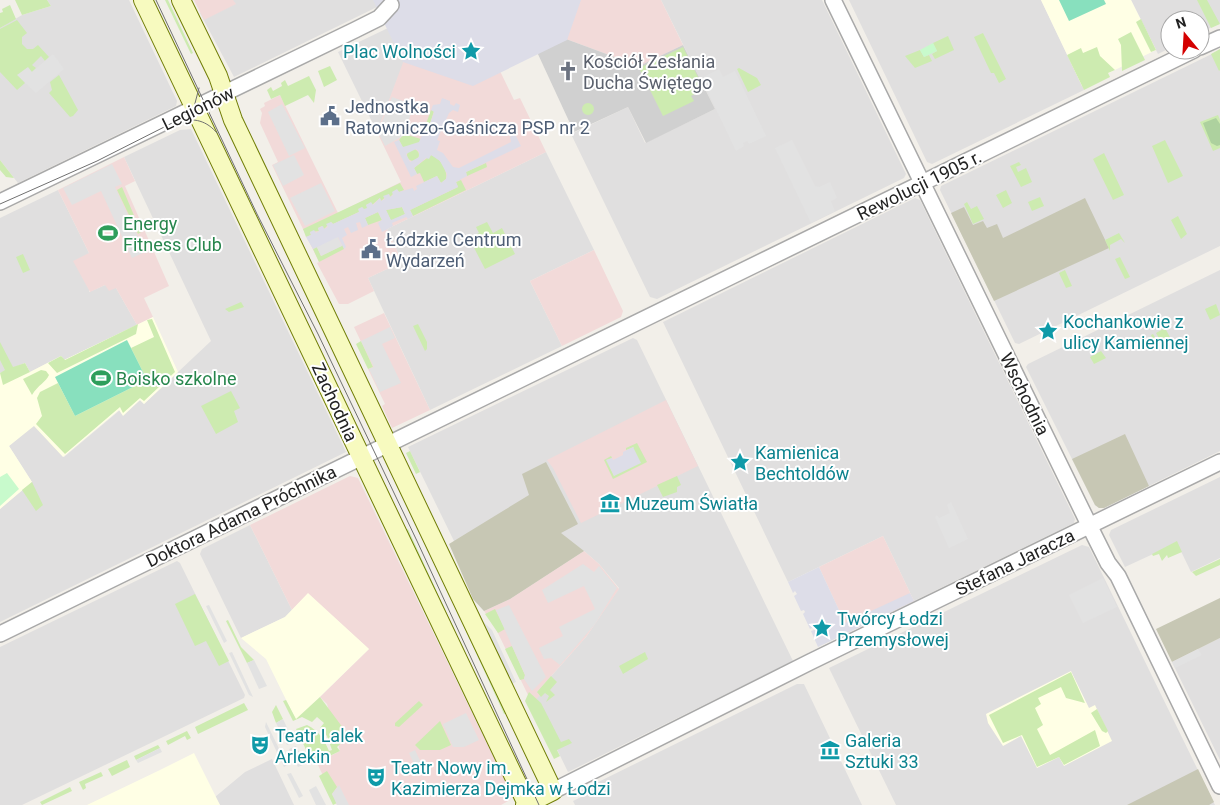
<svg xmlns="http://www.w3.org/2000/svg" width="1220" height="805" font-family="Roboto,sans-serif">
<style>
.residential{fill:#e0dfdf}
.commercial{fill:#f2dad9}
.education{fill:#ffffe5}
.religious{fill:#d0d0d0}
.construction{fill:#c7c7b4}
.grass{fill:#cdebb0}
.forest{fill:#add19e}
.park{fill:#c8facc}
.pitch{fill:#88e0be}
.parking{fill:#e2e2e2}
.plaza{fill:#dddde8;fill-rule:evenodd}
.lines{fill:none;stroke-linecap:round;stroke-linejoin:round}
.tertiary-casing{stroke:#a9a9a9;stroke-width:18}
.secondary-casing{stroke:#707d05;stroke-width:20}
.tertiary{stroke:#fff;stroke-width:15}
.secondary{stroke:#f7fabf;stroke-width:18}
.tram{stroke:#707070;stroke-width:1}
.labels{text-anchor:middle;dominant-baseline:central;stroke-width:4;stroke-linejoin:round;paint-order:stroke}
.culture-label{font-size:18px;fill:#0d838f;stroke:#fff;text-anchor:start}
.worship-label{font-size:18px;fill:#5b616d;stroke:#fff;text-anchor:start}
.service-label{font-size:18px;fill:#4e5e75;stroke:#fff;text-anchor:start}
.street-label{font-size:18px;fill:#222;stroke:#fff}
.leisure-label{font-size:18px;fill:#27864d;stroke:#fff;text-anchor:start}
</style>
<rect width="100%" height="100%" fill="#f2efe9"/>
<path class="residential" d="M47,0H129L177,101L176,106L18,183L0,160V28L22,15L51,6Z
M227,0H374L377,7L234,77L200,13Z
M661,0H822L906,174L904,178L657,299L650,297L571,134L628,107L645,143L715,109Z
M849,0H1041L1084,90L932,164L927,162Z
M1131,0H1220V23L1200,33V20H1170V48L1158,54Z
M388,28L405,60L377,132L338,52Z
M1220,50V246L1019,344L1015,343L940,190L941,186Z
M191,129L346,452L0,622V509L32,482L9,446L34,425L64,457L120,410L123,415L140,400L144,404L211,341L124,157L180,130Z
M546,152L594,250L530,281L562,346L430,410L368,278L402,262L387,229Z
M58,190L89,253V292L105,285L116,288L137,325L64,360L61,356L30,372L0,373V218Z
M915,198L920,200L1075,519L1074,523L914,601L883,536L788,582L663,322Z
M1220,270V451L1104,508H1099L1095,505L1026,367L1028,364Z
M633,338L637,340L793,661L568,772L534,702L537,692L586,637L619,588L599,564L584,551L510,599L484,611L473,599L454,541L408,447Z
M1220,477V558L1191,572L1177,543L1125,567L1109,535L1111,530Z
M250,525L292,610L285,617L241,638L200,554L202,549Z
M1082,545L1089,547L1215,805H896L829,668Z
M177,561L180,563L245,695L244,698L22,805H0V647Z
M1220,638V760L1172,662Z
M797,684H804L862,805H575L573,801L583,796L580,791Z
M272,759L294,805H220L215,797L245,772Z"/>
<path class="commercial" d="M194,0H233L236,4L204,20Z
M580,0H661L683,45L639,66L566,39Z
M404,60L500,71L514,100L520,98L546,152L387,229L402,262L368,278L374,291L348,304H339L317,263L319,262L272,165L278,162L260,123L262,113L260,109L265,106L264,103L280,95L338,213L401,182L377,132Z
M124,157L135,181L125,186L169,286L144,298L153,317L137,325L116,288L109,291L105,285L90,292L73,261L89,253L58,190Z
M594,250L623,311L621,317L562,346L530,281Z
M384,313L430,410L392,428L382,406L385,404L368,369L373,367L354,327Z
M666,400L698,466L581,523L553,468L547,460Z
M350,476L358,478L512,795L510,800L501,805H337L317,763L340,751L327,704L320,697L369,649L308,594L292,610L250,525Z
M883,536L914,601L849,632L819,567Z
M584,551L599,564L619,589L586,637L537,692L540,695L534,702L528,695L494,625L484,611L510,599Z"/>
<path class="education" d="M1041,0H1131L1156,50L1082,86Z
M153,317L178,372L144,404L140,400L123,416L119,410L63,457L34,426L9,446L32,482L0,509V373L25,363L30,372L61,356L64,360Z
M308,593L369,649L296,720L266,659L241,638L285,617Z
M1071,671L1089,708L1095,705L1112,741L1064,766L1059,757L1037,768L1021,736L1003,746L988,723L986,714Z
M194,753L220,805H87L160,770Z"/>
<path class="religious" d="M566,39L639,66L683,45L715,109L646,143L628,107L574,132L537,52Z"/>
<path class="construction" d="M1085,198L1109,248L994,301L951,213L964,207L973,225L983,221L987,228L997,224L1003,238Z
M1125,434L1149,486L1104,508H1099L1095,505L1072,459Z
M546,462L578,524L561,533L584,551L510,599L484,611L473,599L449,544L529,495L522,474Z
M1220,598V638L1172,662L1156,629Z
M1198,769L1214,802L1209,805H1127Z"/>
<path class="grass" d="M15,0H47L51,6L22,15Z
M165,0H168L193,53L191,54Z
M1197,0H1207L1220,24L1211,28Z
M10,5L16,19L0,28V13L3,12L2,9Z
M1141,19L1156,50L1151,52L1136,22Z
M17,20L27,33L22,37V44L27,49H33L38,45L49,57L45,61L41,56L32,65L36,68L32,72L18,75L25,83L17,90L0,72V29Z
M1131,32L1145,60L1122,71L1121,45L1118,39Z
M983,33L1006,79L999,83L994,73H991L974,37Z
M948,36L954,50L935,59L932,54L937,51L933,43Z
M683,47L704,89L691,96L694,101L663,116L639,68Z
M1097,47L1100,56L1115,70L1108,73L1110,77L1084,90L1067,55L1081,48L1083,53Z
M1220,49V70L1219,71L1211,54Z
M920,50L924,57L929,55L932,61L915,68L905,56Z
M330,66L337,80L324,87L318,71Z
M739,68L757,78L761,85L748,92L737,69Z
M59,75L78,110L73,116L70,117L49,93L52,90L50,82Z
M309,76L316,90L314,103L308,95L285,106L280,95L271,99L267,90L271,87L273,91L282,86L281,83L285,80L288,86Z
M582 109a6 6 0 1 1 12 0a6 6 0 1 1-12 0Z
M431,110L434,111L426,136L422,135Z
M1218,115L1220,120V148L1213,151L1200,122Z
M404,134L421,139L419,143L403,148L399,140Z
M1165,140L1183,176L1168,183L1152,146Z
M407 155a6 6 0 1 1 12 0a6 6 0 1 1-12 0Z
M1104,153L1124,195L1113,200L1093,159Z
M431,155C440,158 448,170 446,179L441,183L437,176L424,182L420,173L417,174L414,168Z
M0,160L14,178L6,177L0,170Z
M1019,162L1021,165L1016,167L1018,172L1026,168L1032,182L1021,187L1010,166Z
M486,163L487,167L467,176L466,172Z
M461,180L466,190L413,216L410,210L458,187L456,182Z
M400,183L404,190L399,192L397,190L390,197L389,194L381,201L380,198L372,205L371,203L366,205L368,208L364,210L362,207L359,212L333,224L331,222L324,229L322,226L318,228L319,231L310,232L311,235L306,237L303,229Z
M122,187L141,232L138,234L117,190Z
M1006,190L1012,203L1003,208L996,195Z
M1040,197L1044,206L1032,211L1028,202Z
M967,202L971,209L977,206L984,219L973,224L964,204Z
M402,207L405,214L391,221L386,210Z
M378,212L382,220L368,225L365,218Z
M1178,216L1187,234L1181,239L1171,220Z
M487,222L493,233L502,228L515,254L485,269L469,238L479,233L476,227Z
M1119,233L1125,243L1121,239L1110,245V251L1105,240Z
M343,245L344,249L319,262L313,249L317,247L321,256Z
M23,254L30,270L23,273L16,257Z
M1120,257L1130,277L1125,279L1115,259Z
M1065,270L1072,286L1066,288L1059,273Z
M241,302L244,307L229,312L225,309Z
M1216,304L1220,315L1210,320L1205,309Z
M152,319L175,372L144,401L140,398L123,413L120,407L65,454L36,424L42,416L37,398L40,392L58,383L75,416L147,380L131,348L154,337L147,320Z
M138,324L136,334L57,373L48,363L61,356L65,360Z
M418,324L427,342V349L425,351L413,326Z
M1165,328L1171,339L1156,346L1151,335L1153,334L1158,342L1160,340L1156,333Z
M361,341L373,367L368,369L356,344Z
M0,342L13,367L25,363L30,372L3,385L0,373L5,370L0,360Z
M1101,351L1106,358L1094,364L1090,357Z
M41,370L46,371L49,375C46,382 38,385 32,395L23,379Z
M231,391L240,408L234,411L238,422L216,434L201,406Z
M637,443L647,462L613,479L604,460L611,456L612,458L607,460L614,476L634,447L626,450V448Z
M410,451L420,472L416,474L406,453Z
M677,476L681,485L677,487V492L663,497L657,485Z
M32,482L43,505L36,511L22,490Z
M408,529L487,701L404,531Z
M1177,541L1182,552L1168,558L1167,555L1162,561L1159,554L1153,556L1152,554Z
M429,551L508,713L504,714Z
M1220,559V565L1196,576L1192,572Z
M195,594L229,661L219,666L206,641L195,646L175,604Z
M495,609L505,629L498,633L485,614Z
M228,620L241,647L254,660L247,663L226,621Z
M512,646L525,675L524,679L520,680L505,649Z
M645,652L648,659L623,674L619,666Z
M1071,672L1085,703L1066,698L1061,687L1038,698L1041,704L1035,708L1043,725L1037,729L1050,755L1095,730L1100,746L1064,765L1059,757L1037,767L1022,735L1003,743L989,715Z
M551,676L557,682L550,690L555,695L546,702L549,696L545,693L541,697L537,692Z
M529,692L541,703L561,742L569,739L572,743L557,750L560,756L554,759L525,701Z
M320,697L349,736L337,747L340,751L313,764L296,729L307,725C319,731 324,739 329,751L332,750L327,736L320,728L324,723L317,717L312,722L302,717L293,721L283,701L286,700L296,719Z
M419,701L423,705L399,727L395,726V723Z
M244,703L248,710L198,734L195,727Z
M276,705L283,719L276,723L272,712Z
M1097,709L1108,731L1106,733L1102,731L1091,713Z
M440,721L451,745L440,750H420L415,745Z
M187,731L191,738L187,740L185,736L168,745L166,741Z
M158,745L160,748L136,760L134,756Z
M127,760L130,767L112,776L108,769Z
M327,771L337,787L332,794L337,803L333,805L319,776Z
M101,772L103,776L85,784L86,788L83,790L79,782Z
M70,787L72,791L42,805L40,802Z"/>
<path class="forest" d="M1216,118L1220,124V145L1217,146L1211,143L1203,123Z"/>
<path class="park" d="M933,43L937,51L924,57L920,50Z
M7,473L19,489L0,506V477Z"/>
<path class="pitch" d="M1059,0H1104L1106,4L1069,21Z
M127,340L147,380L75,416L55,377Z"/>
<path class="parking" d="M53,54L64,69L36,93L17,75L28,67L32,72Z
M719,69L723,77L735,71L766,136L749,144L747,141L743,143L744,146L736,151L701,78Z
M392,97L414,105L403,136L385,146L378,132Z
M282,104L305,148L289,156L268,112Z
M792,140L815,186L819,187L830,182L837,198L831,201L835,211L811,223L775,148Z
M294,155L304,175L283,186L273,165Z
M112,164L122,184L115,187L145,252L132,258L101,191L72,205L63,188Z
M321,183L335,211L305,226L290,198Z
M334,229L342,246L321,256L313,239Z
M390,327L395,338L382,344L401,383L380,392L369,369L374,367L361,341Z
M951,502L968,539L949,548L935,517L937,515L939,518L950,513L947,505Z
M583,564L594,572L599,566L617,588L595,624L560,665L551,658L544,659L539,648L563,636L559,627L595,609L584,586L548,603L542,590Z
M1103,578L1117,607L1083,623L1069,595Z
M209,605L227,641L224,643L206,606Z
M509,605L546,677L532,691L524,679L525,675L496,610Z
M474,613L492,630L516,682L511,684Z
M1198,649L1202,655L1175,668L1172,662Z
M232,652L253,697L249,695L229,653Z
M254,660L267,686L259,689L247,663Z
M466,713L479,740L464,747H453L443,724Z
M283,719L294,742L287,745L276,723Z
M266,722L287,765L284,767L265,727Z
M296,746L305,764L298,767L289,749Z
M160,748L162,752L138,763L136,760Z
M415,750L424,769L418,772L409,753Z
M291,773L303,796L299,798L287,774Z
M339,785L349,805H337L332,794Z
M316,786L326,805H316L309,790Z"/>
<path class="plaza" d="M373,0H581L567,40L473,86L403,62Z
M442,98L450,101V104L454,106L456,103L460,105L458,112L453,110L449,113L437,140L440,141L437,150L443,153L453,167L459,168L511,142L510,137L515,134L521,146L466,172L467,176L456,182L458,187L410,210L413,216L410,218L408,219L406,217L392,223L393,226L382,232L378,223L382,220L378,212L365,218L368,225L362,228L360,222L356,223L358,230L351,233L348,227L344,229L347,235L342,238L346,247L344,249L338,237L313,249L306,237L311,235L310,232L314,230L316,233L319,231L318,228L323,226L324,229L328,227L326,224L331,222L333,224L359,212L358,209L362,207L364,209L367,208L366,205L371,202L373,205L380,198L381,201L385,199L383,196L389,194L390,197L393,195L392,192L397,189L399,192L413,188L414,191L417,189L416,186L437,176L441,183L446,179L447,174L440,161L431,155L429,159L426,158L414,168L417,174L411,177L394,142L399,140L403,147L419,142L422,135L426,136L434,112L431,110L433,105L440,104ZM416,149L419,152V157L410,162L406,154ZM402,207L405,214L391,220L386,210Z
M633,447L641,463L614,476L606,460L612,458L613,460L623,455V452Z
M819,567L845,623L910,593L914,601L818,647L811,631L814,630L813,627L810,629L803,614L805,612L804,610L801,611L794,596L797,594L795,591L793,593L788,582Z"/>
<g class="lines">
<defs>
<path id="tertiary" d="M833,0L1095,537L1108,563L1118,576L1220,786
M1200,47L1220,38
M0,202L355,30L379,18L391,5
M0,634L1194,50
M553,791L810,662L1220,462"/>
<path id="secondary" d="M143,0L527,804
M181,0L218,76L233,120L553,791L525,805"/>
</defs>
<use href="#tertiary" class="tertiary-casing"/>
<use href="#secondary" class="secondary-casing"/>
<use href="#tertiary" class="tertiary"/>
<use href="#secondary" class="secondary"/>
<path class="tram" d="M156,0L257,214L318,334L417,541L539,805
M179,122C194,117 207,121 217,133
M0,204L97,161L180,119L194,107L199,88"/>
</g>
<defs>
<symbol id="sight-bare" viewBox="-9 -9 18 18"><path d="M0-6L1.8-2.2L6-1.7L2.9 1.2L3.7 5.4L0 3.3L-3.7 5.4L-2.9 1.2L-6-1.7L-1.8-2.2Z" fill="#0f9aa8" stroke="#fff" stroke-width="2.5" paint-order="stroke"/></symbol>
<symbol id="church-bare" viewBox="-9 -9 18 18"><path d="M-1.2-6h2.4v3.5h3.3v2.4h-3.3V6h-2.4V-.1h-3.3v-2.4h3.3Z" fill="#6b7280" stroke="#fff" stroke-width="2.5" paint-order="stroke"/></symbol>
<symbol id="civic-bare" viewBox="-9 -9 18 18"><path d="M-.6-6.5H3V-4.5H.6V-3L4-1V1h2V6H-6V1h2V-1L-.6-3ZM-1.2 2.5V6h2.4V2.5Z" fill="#5c6f8a" stroke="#fff" stroke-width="2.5" paint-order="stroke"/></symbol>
<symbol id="stadium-bare" viewBox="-9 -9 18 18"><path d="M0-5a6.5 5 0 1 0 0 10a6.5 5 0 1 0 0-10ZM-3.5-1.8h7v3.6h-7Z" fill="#2e9e5b" stroke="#fff" stroke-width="2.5" paint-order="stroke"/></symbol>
<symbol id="museum-bare" viewBox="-9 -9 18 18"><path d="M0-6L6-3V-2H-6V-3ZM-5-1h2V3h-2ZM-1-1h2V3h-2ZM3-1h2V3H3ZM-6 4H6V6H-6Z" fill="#0f9aa8" stroke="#fff" stroke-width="2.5" paint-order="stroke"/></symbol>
<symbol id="theatre-bare" viewBox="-9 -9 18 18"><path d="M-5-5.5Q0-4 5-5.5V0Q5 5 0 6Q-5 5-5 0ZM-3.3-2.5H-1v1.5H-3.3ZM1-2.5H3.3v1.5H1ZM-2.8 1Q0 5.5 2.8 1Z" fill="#0f9aa8" stroke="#fff" stroke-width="2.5" paint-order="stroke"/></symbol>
</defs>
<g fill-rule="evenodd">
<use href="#sight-bare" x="457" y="37" width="28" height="28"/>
<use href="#church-bare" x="554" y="57" width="28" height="28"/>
<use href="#civic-bare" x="316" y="102" width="28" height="28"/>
<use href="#stadium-bare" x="94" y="219" width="28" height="28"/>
<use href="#civic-bare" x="357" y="235" width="28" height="28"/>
<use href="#sight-bare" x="1034" y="317" width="28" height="28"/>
<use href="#stadium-bare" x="87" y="364" width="28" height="28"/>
<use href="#sight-bare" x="726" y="448" width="28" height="28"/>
<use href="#museum-bare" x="596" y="489" width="28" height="28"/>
<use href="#sight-bare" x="808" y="614" width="28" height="28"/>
<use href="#theatre-bare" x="246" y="731" width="28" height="28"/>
<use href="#museum-bare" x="816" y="736" width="28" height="28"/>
<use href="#theatre-bare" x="362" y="763" width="28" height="28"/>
</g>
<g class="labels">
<g class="culture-label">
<text x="456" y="51" text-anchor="end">Plac Wolności</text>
<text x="1063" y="321">Kochankowie z<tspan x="1063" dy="21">ulicy Kamiennej</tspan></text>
<text x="755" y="452">Kamienica<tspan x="755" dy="21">Bechtoldów</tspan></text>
<text x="625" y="503">Muzeum Światła</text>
<text x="837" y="618">Twórcy Łodzi<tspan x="837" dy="21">Przemysłowej</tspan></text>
<text x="275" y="735">Teatr Lalek<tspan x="275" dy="21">Arlekin</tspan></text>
<text x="845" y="740">Galeria<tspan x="845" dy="21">Sztuki 33</tspan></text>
<text x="391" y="767">Teatr Nowy im.<tspan x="391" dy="21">Kazimierza Dejmka w Łodzi</tspan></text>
</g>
<g class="worship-label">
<text x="583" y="61">Kościół Zesłania<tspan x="583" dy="21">Ducha Świętego</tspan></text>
</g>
<g class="service-label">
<text x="345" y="106">Jednostka<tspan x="345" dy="21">Ratowniczo-Gaśnicza PSP nr 2</tspan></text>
<text x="386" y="239">Łódzkie Centrum<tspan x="386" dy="21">Wydarzeń</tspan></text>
</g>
<g class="street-label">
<text transform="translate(198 108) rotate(-26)">Legionów</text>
<text transform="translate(919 185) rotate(-26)">Rewolucji 1905 r.</text>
<text transform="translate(1025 394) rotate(64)">Wschodnia</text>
<text transform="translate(335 402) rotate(65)">Zachodnia</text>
<text transform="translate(241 516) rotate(-26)">Doktora Adama Próchnika</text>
<text transform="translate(1015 562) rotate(-26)">Stefana Jaracza</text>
</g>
<g class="leisure-label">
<text x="123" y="223">Energy<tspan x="123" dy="21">Fitness Club</tspan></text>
<text x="116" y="378">Boisko szkolne</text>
</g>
</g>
<g transform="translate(1185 35) rotate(342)"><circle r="24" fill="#ffffff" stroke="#a7a7a7"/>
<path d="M0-4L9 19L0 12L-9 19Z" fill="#d40000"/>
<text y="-8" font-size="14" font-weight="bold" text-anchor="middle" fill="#222222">N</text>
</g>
</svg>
